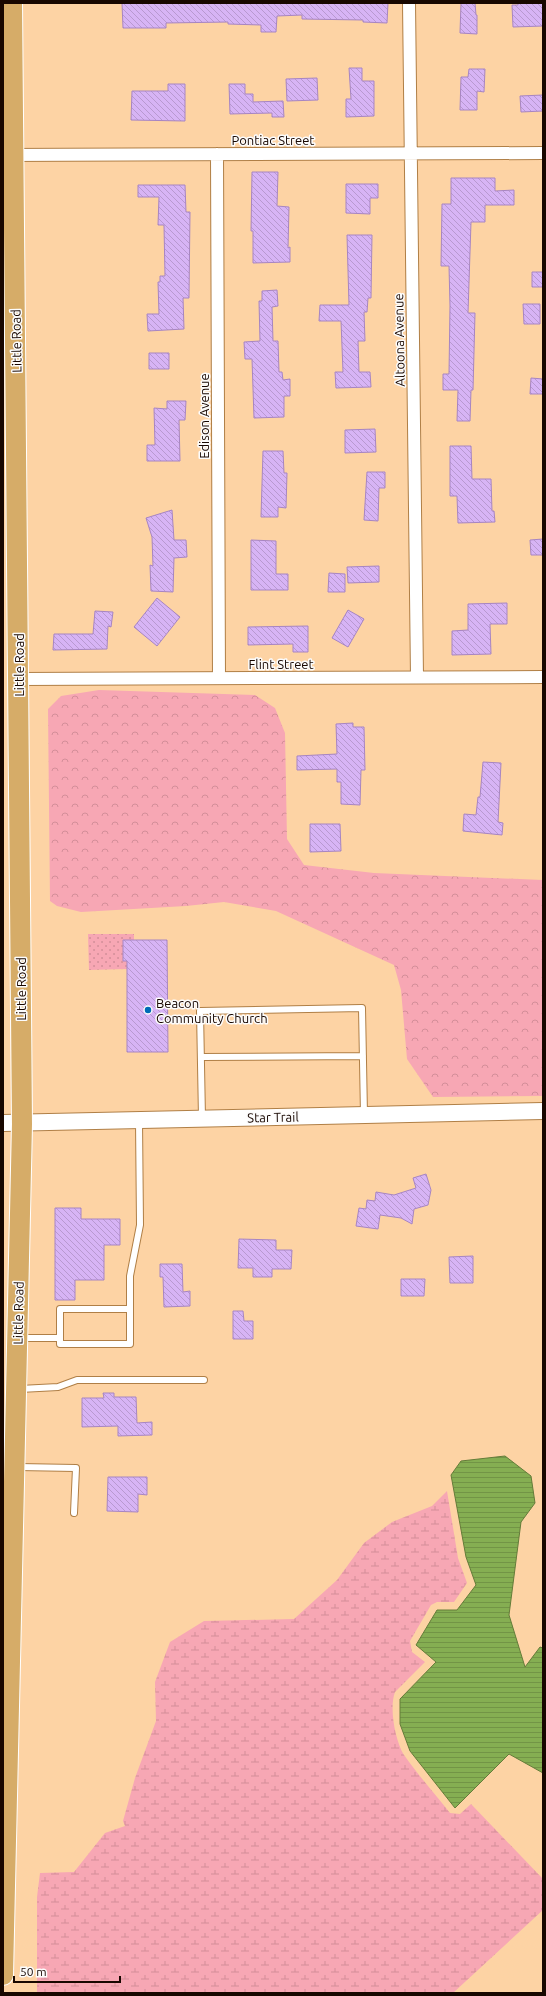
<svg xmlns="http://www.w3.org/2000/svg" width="546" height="1996" font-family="Ubuntu,sans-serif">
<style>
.forest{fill:url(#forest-crowns)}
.wetland{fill:url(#wetland-marsh)}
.park{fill:url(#park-dots)}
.water{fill:url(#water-rules);stroke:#647c39}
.building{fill:url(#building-back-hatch);stroke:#a785c2}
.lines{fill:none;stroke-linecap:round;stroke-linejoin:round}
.service-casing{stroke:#b07f46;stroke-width:8}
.minor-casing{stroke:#b07f46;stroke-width:14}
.tertiary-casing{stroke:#b07f46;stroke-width:18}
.primary-casing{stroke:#fff;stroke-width:22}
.service{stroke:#fff;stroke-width:6}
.minor{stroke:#fff;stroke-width:12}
.tertiary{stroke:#fff;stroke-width:16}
.primary{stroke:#d6ac68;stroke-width:20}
.poi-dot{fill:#006bb6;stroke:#fcfcfc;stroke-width:1.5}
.labels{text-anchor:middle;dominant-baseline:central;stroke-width:3;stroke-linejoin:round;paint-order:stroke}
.street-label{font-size:13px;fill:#180700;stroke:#fcfcfc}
.poi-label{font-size:13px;fill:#180700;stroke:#fcfcfc;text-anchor:start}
</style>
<defs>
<pattern id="forest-crowns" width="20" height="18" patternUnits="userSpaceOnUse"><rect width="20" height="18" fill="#f7a7b4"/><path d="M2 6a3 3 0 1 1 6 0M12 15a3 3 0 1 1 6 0" fill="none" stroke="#d38e99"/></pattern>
<pattern id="wetland-marsh" width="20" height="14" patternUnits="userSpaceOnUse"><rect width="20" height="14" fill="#f7a7b4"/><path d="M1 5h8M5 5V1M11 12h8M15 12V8" fill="none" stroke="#d38e99"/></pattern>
<pattern id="park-dots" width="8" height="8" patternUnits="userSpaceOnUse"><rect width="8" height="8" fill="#f7a7b4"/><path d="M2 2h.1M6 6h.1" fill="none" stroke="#d38e99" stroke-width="1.8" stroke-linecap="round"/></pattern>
<pattern id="water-rules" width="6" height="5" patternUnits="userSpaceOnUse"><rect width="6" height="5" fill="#85ae52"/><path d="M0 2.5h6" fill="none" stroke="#729446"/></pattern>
<pattern id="building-back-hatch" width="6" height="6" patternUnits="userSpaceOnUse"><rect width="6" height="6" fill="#d7b4f5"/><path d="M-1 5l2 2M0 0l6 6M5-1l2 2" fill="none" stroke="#b899d0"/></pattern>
</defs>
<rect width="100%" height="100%" fill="#fdd3a4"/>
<path class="forest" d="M99,690L255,695L275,708L285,733L287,839L304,865L374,873L543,880V1096L433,1097L407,1059L401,990L394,965L276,911L224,902L186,906L81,912L57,906L50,901L48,709L61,696Z"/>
<path class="wetland" d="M447,1491L458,1558L467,1583L454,1602H437L431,1605L410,1641L412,1652L425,1662L395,1692C389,1708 395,1740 404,1755C418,1775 435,1794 450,1813L460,1814L471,1804L543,1879V1910L453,1993H37V1897L40,1873L74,1872L105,1833L125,1826L123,1821L135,1778L156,1721L155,1682L170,1642L204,1621L294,1619L337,1580L364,1543L392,1522L432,1506Z"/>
<path class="park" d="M88,934H134V940L123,941V960L127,961V969L89,970Z"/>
<path class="water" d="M505,1456L531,1476L535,1503L521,1522L509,1615L525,1667L540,1647L543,1648V1773L509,1754L455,1808L410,1751L400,1724V1699L436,1662L416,1645L437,1610H457L476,1585L466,1557L451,1475L461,1461Z"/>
<path class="building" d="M122,3H388L387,23L363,22V20L302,19V15L277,16L276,32H261V25L228,24V22L166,23V28H123Z
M461,3H475L476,15H477V34L460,33Z
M518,3H543V26L513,27L512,5H518Z
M349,68H362V81H374V116L346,117V99H351Z
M469,69H485L484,92L477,91V110H460L461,77H468Z
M317,78L318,100L287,101L286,79Z
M168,84H185V121L131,120L132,91H168Z
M229,84H245V94H253V102L283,101L284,117H272V113L230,114Z
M543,95V111L521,112L520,96Z
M252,172H278L277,206L289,207L288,248L290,247V262L253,263V231H251Z
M451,178H495V191L514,190V205H485V222H471L468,313H475L473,390H471L470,421H457L458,390H443V374H449L450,306L449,266H441L442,204H451Z
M346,184H378V198H370V214L346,213Z
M138,185H185L186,212H190L189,298H183L184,329L148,331L147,314H159L158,282H160V276H165L164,225H158L159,197H138Z
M347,235H372L371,298H368L367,312H364L365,341H358L359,372H370L371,387L336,388L335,372H343L341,321H319L320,305H349Z
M532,272H543V287H532Z
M277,290L278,306L272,307L273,341H278L279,372H282L283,380L290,379V396H284V417L254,418L252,359H245L244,342L260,341L259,301H262V291Z
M523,304H540V324H524Z
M149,353H169V369H149Z
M531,378L543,379V394H530Z
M167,401H186L185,420H179L180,461H147V445H155L154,408L167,409Z
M375,429L376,452L345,453V430Z
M450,446H471L472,479H491L492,511H494L495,522L458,523L457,496H450Z
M263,451H283L284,473H287L286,508L278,507V517H261Z
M367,472H385V488H379L378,521L364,520Z
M172,510L174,540H186L187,557L174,558L173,592L151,591L150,565L153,566L152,537L146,518Z
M543,539V555H531L530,540Z
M251,540L276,541V574H288V590H251Z
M379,566V582L348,583L347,567Z
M329,573L345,574V592H328Z
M157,598L180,617L157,646L134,627Z
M507,603V624H490L491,654L452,655V631L468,630V604Z
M348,610L364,619L348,647L332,638Z
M95,611L113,612L111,627L108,626L107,649L53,650L54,634H93Z
M308,626V652H293V644L248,645V627Z
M353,723V727H364L365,770H361L360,805L341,804V782H337V769L297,770V756L337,754L336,724Z
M483,762L501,763L498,822L503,823L502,835L463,831L464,814L476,815L478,797H480Z
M310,824H340L341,851L310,852Z
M123,940H167L168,1052H127V961H123Z
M426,1174L431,1190L428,1205L414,1209L412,1224L401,1218L380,1215L378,1229L356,1226L359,1208L366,1209L367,1200L375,1201L376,1192L394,1195L416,1188L413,1178Z
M55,1208H81V1219H120V1245H104V1280H75V1300H55Z
M239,1239L276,1240V1250H292L291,1269H272V1277H253V1268H238Z
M473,1256V1283H450L449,1257Z
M160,1264H182L183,1292L190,1291V1306L164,1307L163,1277H160Z
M401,1279H425L424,1296H401Z
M233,1311H243L244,1321H253V1339H233Z
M103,1393H114V1397H136L137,1423L152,1422V1435L118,1436V1426L82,1427V1398H104Z
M108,1477H147V1495L138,1494V1512L107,1511Z"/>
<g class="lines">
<defs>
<path id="service" d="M201,1057L363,1056
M202,1118L200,1011L362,1008L364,1115
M130,1309H60V1344H130V1276L140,1225L139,1121
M20,1338H60
M20,1389L58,1387L77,1380H204
M18,1467L76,1468L74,1513"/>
<path id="minor" d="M409,3L417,677
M217,154L219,678
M3,155L543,153
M19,679L543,677"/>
<path id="tertiary" d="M3,1123L543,1111"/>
<path id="primary" d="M3,1975L22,1124L12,3"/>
</defs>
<use href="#service" class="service-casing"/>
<use href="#minor" class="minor-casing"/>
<use href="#tertiary" class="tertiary-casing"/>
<use href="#primary" class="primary-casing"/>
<use href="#service" class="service"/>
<use href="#minor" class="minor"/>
<use href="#tertiary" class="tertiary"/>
<use href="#primary" class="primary"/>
</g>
<circle class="poi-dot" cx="148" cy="1010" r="4"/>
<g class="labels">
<g class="street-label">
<text x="273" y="140">Pontiac Street</text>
<text transform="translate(399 340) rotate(-91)">Altoona Avenue</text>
<text transform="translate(16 341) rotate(-91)">Little Road</text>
<text transform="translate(204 416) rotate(-90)">Edison Avenue</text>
<text x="281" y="664">Flint Street</text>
<text transform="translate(19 665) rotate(-90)">Little Road</text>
<text transform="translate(21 989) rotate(-90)">Little Road</text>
<text transform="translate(273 1117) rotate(-1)">Star Trail</text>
<text transform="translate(18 1313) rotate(-89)">Little Road</text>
</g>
<g class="poi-label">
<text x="156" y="1003">Beacon<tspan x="156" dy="15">Community Church</tspan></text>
</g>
</g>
<rect width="546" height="1996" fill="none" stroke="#180700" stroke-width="8"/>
<path d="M14 1976v6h106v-6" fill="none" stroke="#180700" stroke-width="2"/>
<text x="20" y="1976" font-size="12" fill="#180700" stroke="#fcfcfc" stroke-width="3" paint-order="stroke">50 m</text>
</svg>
